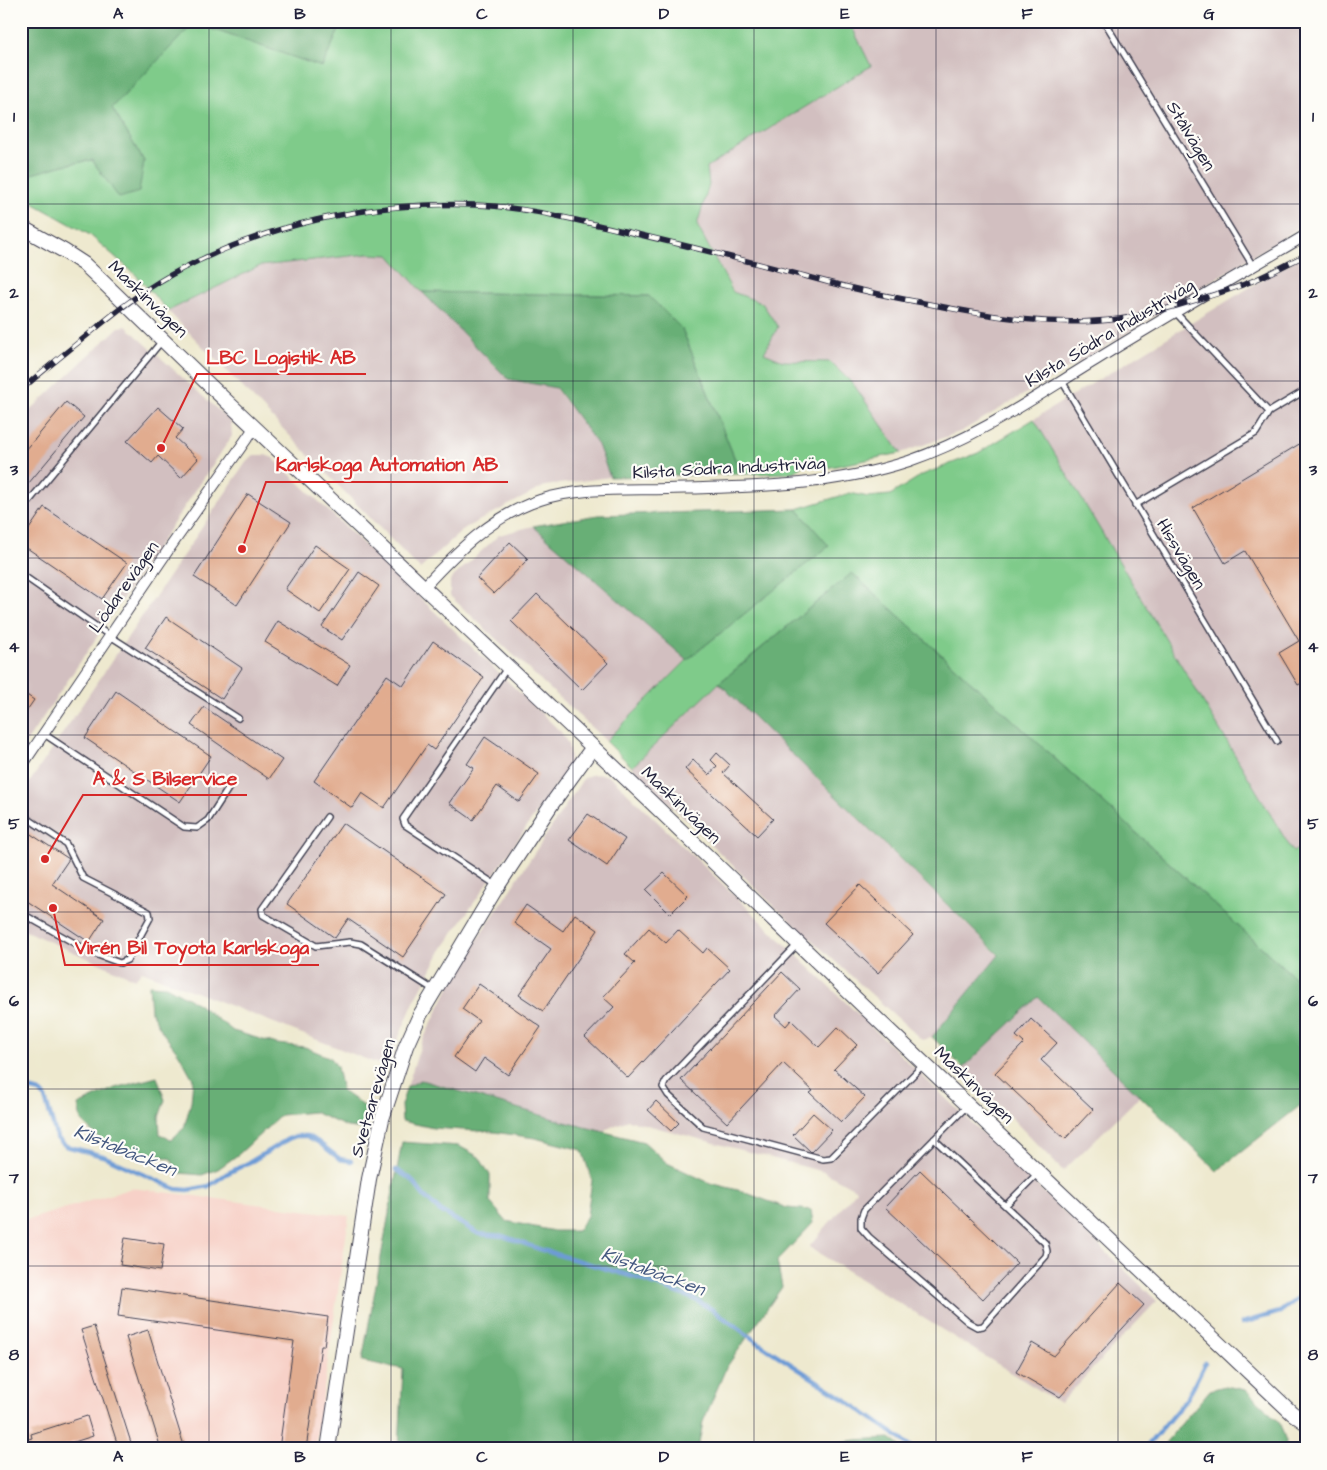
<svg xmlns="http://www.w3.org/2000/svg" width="1327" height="1470" font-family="'Architects Daughter',sans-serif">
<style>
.built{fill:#f7d1c8}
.industrial{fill:#d2bfc0}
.green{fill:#7fcb8a;stroke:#507662}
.forest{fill:#67af76;stroke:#446858}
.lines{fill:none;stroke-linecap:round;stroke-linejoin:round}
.stream{stroke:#6d9bd5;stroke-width:4.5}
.building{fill:#e1ac8f}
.service-casing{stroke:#414051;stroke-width:8}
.minor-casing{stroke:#414051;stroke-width:12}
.tertiary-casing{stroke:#414051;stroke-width:16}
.service{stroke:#fff;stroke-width:5}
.minor{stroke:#fff;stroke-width:10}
.tertiary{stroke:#fff;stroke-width:14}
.rail-casing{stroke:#22223b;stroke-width:5.5}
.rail{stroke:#fdfcf7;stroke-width:4;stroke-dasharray:11;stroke-linecap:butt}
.grid{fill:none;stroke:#22223b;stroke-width:1;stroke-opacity:0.55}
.labels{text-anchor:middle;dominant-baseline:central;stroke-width:4.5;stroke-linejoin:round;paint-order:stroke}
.street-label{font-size:18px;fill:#22223b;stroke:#fdfcf7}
.water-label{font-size:19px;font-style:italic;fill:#445880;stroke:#fdfcf7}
.leader{fill:none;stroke:#d62828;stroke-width:2}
.callout-dot{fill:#d62828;stroke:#fdfcf7;stroke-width:2}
.callout-label{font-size:19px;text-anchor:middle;font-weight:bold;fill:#d62828;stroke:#fdfcf7;stroke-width:4.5;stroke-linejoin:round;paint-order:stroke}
.neatline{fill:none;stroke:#22223b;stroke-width:2}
.grid-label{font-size:16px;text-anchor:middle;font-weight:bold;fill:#22223b}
</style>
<rect width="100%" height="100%" fill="#fdfcf7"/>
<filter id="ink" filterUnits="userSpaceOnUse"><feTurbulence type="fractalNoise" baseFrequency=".02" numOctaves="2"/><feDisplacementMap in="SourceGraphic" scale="10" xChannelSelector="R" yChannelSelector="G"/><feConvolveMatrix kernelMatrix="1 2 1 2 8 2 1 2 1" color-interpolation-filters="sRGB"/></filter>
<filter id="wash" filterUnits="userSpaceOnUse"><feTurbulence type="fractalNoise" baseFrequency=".0096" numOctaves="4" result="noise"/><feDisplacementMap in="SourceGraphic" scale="20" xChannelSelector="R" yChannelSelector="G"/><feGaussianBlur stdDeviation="1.12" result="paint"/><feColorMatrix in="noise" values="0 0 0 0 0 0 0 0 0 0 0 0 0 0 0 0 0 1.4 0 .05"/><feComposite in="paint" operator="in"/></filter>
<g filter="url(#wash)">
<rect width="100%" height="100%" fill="#eee9cf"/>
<path class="built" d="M132,1188L349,1216L315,1449H21V1222Z"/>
<path class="industrial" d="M849,21H1306V223L1093,354L962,431L901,453L854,385L830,362L783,361L763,353L762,303L734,292L697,225L709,185L707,167L870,66Z
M1306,253V844L1293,852L1034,419Z
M368,254L389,255L422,292L508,378L555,388L598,445L610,477L545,486L465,528L420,569L168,311L260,266Z
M126,326L231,422L232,436L21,750V419L119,327Z
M254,455H265L273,458L561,732L568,744L570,756L568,767L442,949L414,1002L386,1067L142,971L135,979L21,929V795L247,461Z
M533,526L687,660L606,741L450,596V580L499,535Z
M719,683L999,956L932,1037L922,1040L774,906L632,767Z
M601,774L611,777L1157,1301L1060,1403L809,1247L857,1190L824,1172L628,1120L602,1131L561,1121L421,1080L407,1087L421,1044L460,966L583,779L590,775Z
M1038,997L1140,1096L1063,1171L963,1068Z"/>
<path class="green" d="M343,21H849L871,66L707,167L709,185L697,225L733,292L762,303L778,327L764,353L783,361L830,362L854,385L901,453L826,468C818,466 813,462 805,461L800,468L792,473L741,474L682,329L649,296L422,292L389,255L368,254L260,266L168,311L135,274L90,235L29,201L27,175L64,165L92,160L119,197L144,161L112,108L194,22L322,67Z
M1034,419L1293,852L1306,844V988L852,573L719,683L632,767L606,741L687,660L828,546L797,509L850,493L868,497L890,495L922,475L978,453Z"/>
<path class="forest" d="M21,21H343L322,67L194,23L112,108L144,161L139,192L119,198L92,160L64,165L21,177Z
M422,292L649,296L682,329L741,474L610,477L598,445L556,388L508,379Z
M797,509L829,546L687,660L533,526L598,515Z
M852,573L1306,988V1101L1217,1171L1038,997L963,1068L932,1037L999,955L719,683Z
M149,985L166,986L198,1004L233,1031L277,1044L305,1047L331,1058L337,1067L342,1091L367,1108L365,1129L347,1127L314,1112L281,1115L239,1154L218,1169L202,1175L179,1173L171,1159L102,1141L81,1121L78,1105L115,1088L157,1077L165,1100L159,1117L160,1134L171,1140L184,1128L191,1102L193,1079L179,1054L163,1033L151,1012Z
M421,1080L561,1121L644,1142L667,1163L710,1183L738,1190L787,1208L811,1210L813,1223L777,1261L782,1287L726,1368L703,1422L698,1449L399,1448L403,1369L362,1361L402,1142L459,1146L479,1157L490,1175V1202L506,1221L554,1231H577L587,1216L592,1180L582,1150L535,1138L494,1132L433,1128L402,1121L401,1105L407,1087Z
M1225,1386L1246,1390L1279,1422L1286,1441L1285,1449H1160L1210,1390Z
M890,1438L904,1449H801C831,1442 860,1439 890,1438Z"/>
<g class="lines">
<path class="stream" d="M21,1087L40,1092L45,1098L57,1138L66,1146L103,1156L176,1189L188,1190L209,1186L226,1174L252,1161L288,1139L296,1136H307L318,1142L340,1159L351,1161
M396,1170L411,1179L424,1196L439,1210L479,1234L503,1236L542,1250L634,1277L694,1299L713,1310L760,1344L846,1400L915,1449
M1242,1323L1280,1312L1306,1292
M1145,1449L1188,1397L1205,1363"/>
</g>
<g id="blocks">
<path class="building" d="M66,402L84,417L28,484L25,482L21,487V456Z
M158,407L183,429L175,438L198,459L181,478L158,456L152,463L127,441Z
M1306,440V681L1298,685L1279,653L1299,641L1245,551L1225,563L1193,508Z
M248,494L291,522L237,605L194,577Z
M44,507L127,563L102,599L21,544V541Z
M510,542L528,559L494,594L477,578Z
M315,545L350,569L320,613L285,589Z
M359,572L379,586L342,640L322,627Z
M537,594L608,663L582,690L511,621Z
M166,617L242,668L222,699L145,648Z
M278,621L350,665L337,686L265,642Z
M433,641L484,677L434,750L427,745L384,808L362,793L352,808L314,781L387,675L403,686Z
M21,691L34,700L21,719Z
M116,691L211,756L180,802L85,738Z
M204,707L282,760L269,779L191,725Z
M485,737L539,774L519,802L497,786L473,820L449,803L474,768L467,764Z
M717,753L730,765L723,773L773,819L757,836L685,769L693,760L709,775L717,766L711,760Z
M588,814L625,839L607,866L569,840Z
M343,823L446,894L403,957L348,919L335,938L287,904Z
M23,829L69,859L52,884L104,919L89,942L21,897V832Z
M664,873L688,896L670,914L646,890Z
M860,885L913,935L878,973L824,923Z
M526,905L563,931L575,914L598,930L543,1011L519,995L551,949L514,923Z
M649,928L666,943L678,930L703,953L707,948L730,969L628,1078L585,1037L614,1007L603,997L635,963L625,954Z
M782,972L800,989L775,1016L786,1026L791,1020L819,1047L838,1027L857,1045L834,1069L865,1097L841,1122L810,1093L813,1091L783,1063L727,1123L681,1080Z
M479,984L541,1027L508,1075L484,1058L475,1072L454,1057L479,1021L462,1009Z
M1031,1019L1057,1043L1041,1060L1093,1109L1065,1139L995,1073L1024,1043L1016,1036Z
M656,1101L679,1123L671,1131L648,1110Z
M813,1113L832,1130L811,1152L793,1135Z
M920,1170L1017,1263L983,1299L885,1207Z
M125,1238L164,1244L160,1271L120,1265Z
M1120,1283L1144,1305L1060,1397L1016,1372L1032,1343L1054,1356Z
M122,1287L328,1317L324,1346H321L306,1449H279L294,1341L118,1316Z
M94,1326L133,1449H119L81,1330Z
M148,1330L185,1449H161L126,1337Z
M87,1416L93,1436L52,1449H21V1441L32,1438L31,1434Z"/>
</g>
</g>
<g filter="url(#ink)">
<use href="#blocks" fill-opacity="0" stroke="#414051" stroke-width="1"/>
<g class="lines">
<defs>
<path id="service" d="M1104,21L1253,266
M1175,312L1269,412
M1062,381L1277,741
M1135,505L1256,433L1269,412L1306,390
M21,511L161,342
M21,574L110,636L238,718
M44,734L184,827L197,828L208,820L230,786
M21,814L66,844L83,878L149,912L150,918L127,960L120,963L92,953L21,913
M327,817L262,909L263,915L316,946L350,942L361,944L434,990
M496,885L405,825L403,819L507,668
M798,944L666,1081L663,1087L668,1095L703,1127L823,1159L831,1158L923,1065
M934,1139L1045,1243L1047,1251L1046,1256L983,1326L977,1327L968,1322L869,1237L861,1228V1218L864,1210L967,1106
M1006,1205L1038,1173"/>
<path id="minor" d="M424,587C457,551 492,516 540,500C580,487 625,490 667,489C750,487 830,487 909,461C977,438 1038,395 1099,358C1167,316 1237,276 1306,235
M21,767L169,549L255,427"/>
<path id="tertiary" d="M21,227L64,251L84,264L102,281L203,379L651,802L878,1020L1292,1413L1306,1423
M328,1449L369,1179L382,1119L406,1046L420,1015L495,890L551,805L593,747"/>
</defs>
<use href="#service" class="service-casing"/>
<use href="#minor" class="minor-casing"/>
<use href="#tertiary" class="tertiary-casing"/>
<use href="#service" class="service"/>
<use href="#minor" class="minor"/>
<use href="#tertiary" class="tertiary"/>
<defs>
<path id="rail" d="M21,390C43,370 67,352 90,333C114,313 139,293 167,277C260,225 369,201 476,205C526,207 575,220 624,231C688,246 752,262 816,279C853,289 891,297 929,304C992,317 1055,327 1119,319C1137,317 1155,312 1172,307C1200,299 1230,291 1257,279C1273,272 1289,263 1306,255"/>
</defs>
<use href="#rail" class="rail-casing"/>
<use href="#rail" class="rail"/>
</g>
</g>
<path class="grid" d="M209,21V1449M391,21V1449M573,21V1449M754,21V1449M936,21V1449M1118,21V1449M21,204H1306M21,381H1306M21,558H1306M21,735H1306M21,912H1306M21,1089H1306M21,1266H1306"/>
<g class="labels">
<g class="street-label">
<text transform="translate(1191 136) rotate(59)">Stålvägen</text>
<text transform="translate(148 299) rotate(44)">Maskinvägen</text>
<text transform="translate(1110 333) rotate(-31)">Kilsta Södra Industriväg</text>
<text transform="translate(729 468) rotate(-3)">Kilsta Södra Industriväg</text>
<text transform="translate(1181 554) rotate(59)">Hissvägen</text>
<text transform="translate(124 587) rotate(-55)">Lödarevägen</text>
<text transform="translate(681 805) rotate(44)">Maskinvägen</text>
<text transform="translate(974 1085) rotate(44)">Maskinvägen</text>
<text transform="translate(373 1098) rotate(-74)">Svetsarevägen</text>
</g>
<g class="water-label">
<text transform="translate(125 1151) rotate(22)">Kilstabäcken</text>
<text transform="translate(653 1272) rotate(20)">Kilstabäcken</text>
</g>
</g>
<path class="leader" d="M161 448L197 374H366M242 549L266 482H508M45 859L83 795H247M53 908L65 965H319"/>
<g class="callout-dot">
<circle cx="161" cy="448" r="5"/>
<circle cx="242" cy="549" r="5"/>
<circle cx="45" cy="859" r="5"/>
<circle cx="53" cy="908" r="5"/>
</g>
<g class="callout-label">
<text x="281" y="364">LBC Logistik AB</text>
<text x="387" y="471">Karlskoga Automation AB</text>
<text x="165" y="785">A &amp; S Bilservice</text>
<text x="192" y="954">Virén Bil Toyota Karlskoga</text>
</g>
<rect width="1327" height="1470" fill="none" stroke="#fdfcf7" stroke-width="55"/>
<rect x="28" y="28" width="1272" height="1414" class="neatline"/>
<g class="grid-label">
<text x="118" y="19">A</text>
<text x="300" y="19">B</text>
<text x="482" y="19">C</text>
<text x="664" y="19">D</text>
<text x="845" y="19">E</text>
<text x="1027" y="19">F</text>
<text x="1209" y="19">G</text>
<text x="14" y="122">1</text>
<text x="1313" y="122">1</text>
<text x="14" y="298">2</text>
<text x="1313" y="298">2</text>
<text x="14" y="475">3</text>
<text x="1313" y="475">3</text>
<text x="14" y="652">4</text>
<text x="1313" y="652">4</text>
<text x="14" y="829">5</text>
<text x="1313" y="829">5</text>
<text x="14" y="1006">6</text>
<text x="1313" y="1006">6</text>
<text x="14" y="1183">7</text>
<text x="1313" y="1183">7</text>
<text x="14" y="1360">8</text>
<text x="1313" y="1360">8</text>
<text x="118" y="1462">A</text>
<text x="300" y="1462">B</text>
<text x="482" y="1462">C</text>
<text x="664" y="1462">D</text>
<text x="845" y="1462">E</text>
<text x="1027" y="1462">F</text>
<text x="1209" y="1462">G</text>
</g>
</svg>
